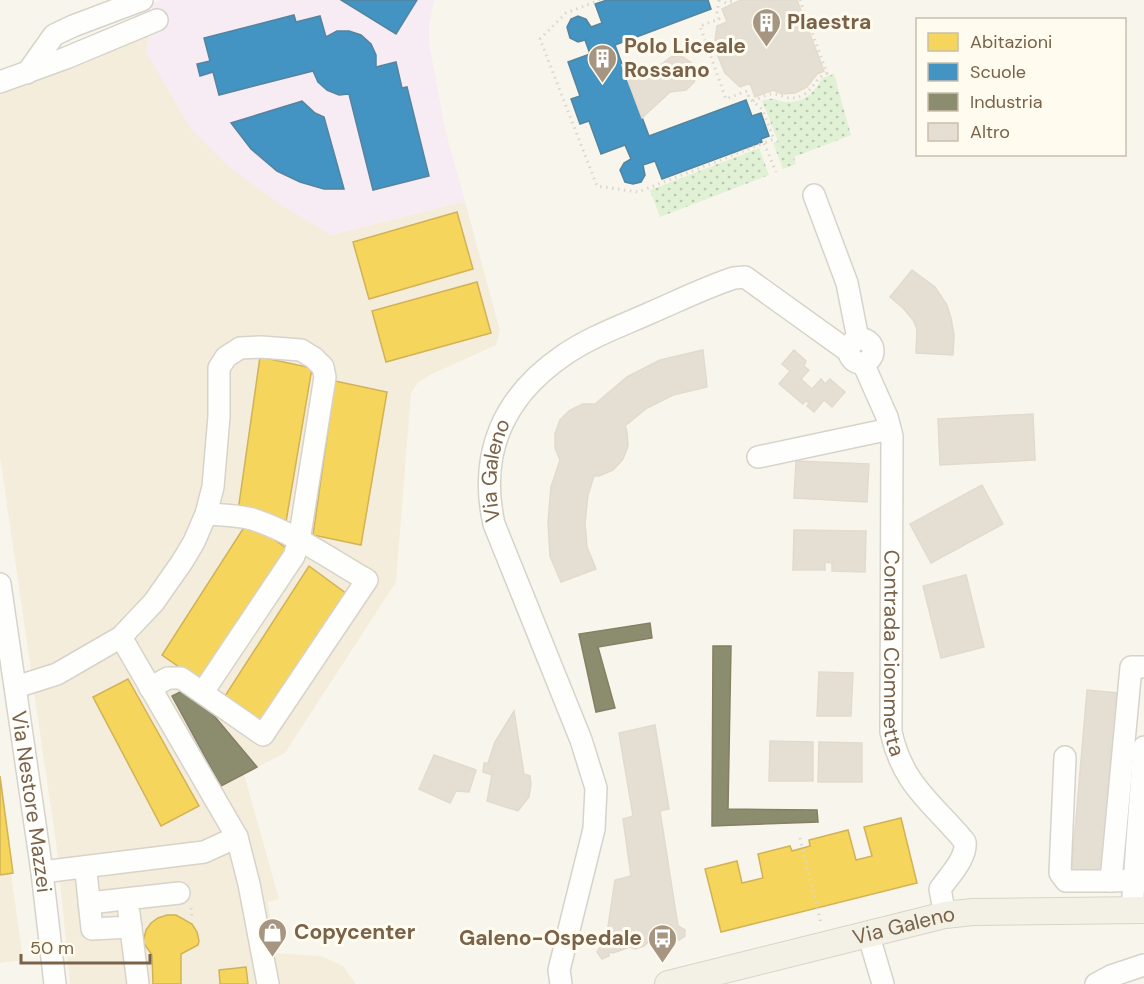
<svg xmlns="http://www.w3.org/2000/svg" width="1144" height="984" font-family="'DM Sans',sans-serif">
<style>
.residential{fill:#f4eddb}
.education{fill:#f7ebf4}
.grass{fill:url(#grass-dots)}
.homes{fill:#f6d55c;stroke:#d1b256;stroke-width:1.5}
.schools{fill:#4393c3;stroke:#54849e;stroke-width:1.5}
.industry{fill:#8c8c6e;stroke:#877f63;stroke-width:1.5}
.building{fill:#e5dfd3;stroke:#e2dacd;stroke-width:1.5}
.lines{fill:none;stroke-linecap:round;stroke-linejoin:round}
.minor-casing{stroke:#d7d3ca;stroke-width:24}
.major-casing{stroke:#dad3c9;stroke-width:28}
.path{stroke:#dcd6cd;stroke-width:3;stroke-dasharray:1.5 4.5;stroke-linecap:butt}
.minor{stroke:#fefefc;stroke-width:21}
.major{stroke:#f3f0e5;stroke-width:26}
.labels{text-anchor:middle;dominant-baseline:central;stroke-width:6;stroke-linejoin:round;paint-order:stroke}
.poi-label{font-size:21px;font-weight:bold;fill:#7a6248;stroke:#fffbee;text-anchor:start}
.street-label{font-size:21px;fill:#7a6248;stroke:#fffbee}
</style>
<defs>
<pattern id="grass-dots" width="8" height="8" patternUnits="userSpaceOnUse" patternTransform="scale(1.5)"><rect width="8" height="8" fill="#e0f1d5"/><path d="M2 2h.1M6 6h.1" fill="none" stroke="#bbc7af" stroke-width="1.8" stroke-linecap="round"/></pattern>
</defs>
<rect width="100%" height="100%" fill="#f8f6ec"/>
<path class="residential" d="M149,35L147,52L331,235L465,201L500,331L496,345L430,375L418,383L411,393L396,582L285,753L244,774L279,899L268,902L275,953L321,956L343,966L356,984H70L57,850L0,457V95L73,68Z
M11,873L23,960L0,963V875Z"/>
<path class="education" d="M162,0H434L429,25V42L445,129L465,201L331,235L284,207L230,168L191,129L146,52L149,37L161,31L150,4Z"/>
<path class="grass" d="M834,74L851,135L794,157L796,164L783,169L773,143L778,141L762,101C775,96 774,101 786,102C804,103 815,92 822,78Z
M759,148L769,175L660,217L650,190Z"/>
<path class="homes" d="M457,212L473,269L369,299L353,242Z
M477,282L491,333L386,362L372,311Z
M260,357L312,368L286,522L238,511Z
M335,381L387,392L361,545L313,535Z
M248,521L286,548L199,681L162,655Z
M309,566L347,594L260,726L223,699Z
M128,679L199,806L161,826L93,697Z
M0,776L13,873L0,875Z
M901,818L917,883L721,932L705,869L737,861L742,883L763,878L758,854L790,846L792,851L810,846L809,840L848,830L856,860L872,856L864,827Z
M167,915H176L192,924L197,932L199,941L198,945L181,954V984H153L152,955L143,942L146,930L151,923L158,918Z
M246,967L248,984H220L219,970Z"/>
<path class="schools" d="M341,0H417L396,34Z
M607,0H708L711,9L615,45L649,136L746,100L752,116L761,113L769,136L761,139L762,142L662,179L655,161L643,165L645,175L641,182L633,184L625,182L620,170L624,163L631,159L625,145L601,154L589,121L580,124L571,99L580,96L568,62L590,54L585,40L578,42L570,38L567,27L571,19L578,16L586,19L591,27L602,23L595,4Z
M294,15L296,22L320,16L326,37L337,31H349L361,35L371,44L376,55V67L396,62L402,88L407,87L429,176L373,190L349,94L339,95L327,90L318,82L313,71L219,95L213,72L200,76L197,64L210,61L204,38Z
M302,101L315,113L324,117L344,189H324L300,182L277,171L251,149L231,123Z"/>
<path class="industry" d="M650,623L652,638L598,647L615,708L596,712L579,634Z
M713,646H731L728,809L817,810L818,822L712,826Z
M190,687L257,767L221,786L172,696Z"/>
<path class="building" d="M741,0H797L824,71L817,74L807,87L795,93L782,94L773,90L755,97L750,83L740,87L725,73L717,54L715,41L717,26L727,22L722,9Z
M677,56L683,57L693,64L696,76L694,82L686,90L670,92L642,118L622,65L659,66L671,57Z
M912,270L935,287L947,305L951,318L954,335L953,355L916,353L917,329L913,320L903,308L890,297Z
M703,350L707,387L673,395L647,408L625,426L627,432L628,446L623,459L613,470L599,476H594L588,495L585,523L587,547L596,569L561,582L550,556L548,522L551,487L560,460L555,448V434L560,420L570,410L583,404H595L627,377L660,360Z
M794,350L806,361L804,366L809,370L801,379L812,389L821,379L825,384L830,379L845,392L832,407L824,400L814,412L807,406L809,403L806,401L803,404L779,384L790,371L782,364Z
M1033,414L1035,460L940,465L938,419Z
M796,461L869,464L867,502L794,498Z
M982,485L1003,524L931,563L910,524Z
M794,530L866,531L865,572L832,571V563L825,562V570H793Z
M966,575L984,647L941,658L923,586Z
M819,672L853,673L851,716H817Z
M1087,690L1118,693L1102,880L1071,877Z
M514,711L524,774L530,776L531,784L529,797L518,811L487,801L492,775L483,772L484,763H488L495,742Z
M655,725L669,809L660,811L678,926L685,930V936L679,940L672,935L666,940L656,943L652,941L648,942L644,946L635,949L630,947L613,953L609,952V956L602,959L597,952L601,946H605L615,880L631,876L623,819L633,816L619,733Z
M770,741L813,742V781H769Z
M819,742L862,743V782H818Z
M434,755L476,770L469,792L456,791L450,803L419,789Z"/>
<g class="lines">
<defs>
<g id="minor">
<path d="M27,73L54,35L73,26L142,0"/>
<path d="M0,82L66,58L157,20"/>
<path d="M814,195L847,283L858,339"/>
<circle cx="861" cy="351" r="12"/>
<path id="s1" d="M863,363L887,417L892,436L891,732C903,786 933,803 965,842C967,858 949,876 940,889L945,915"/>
<path d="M758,457L890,429"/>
<path id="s2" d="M0,584L42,872L55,984"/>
<path d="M121,637L237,837L249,884L268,984"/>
<path d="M1144,667H1131L1111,881L1144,880"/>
<path d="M16,687L57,674L121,637L154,602L182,562L194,542L206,514L213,487L219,416V368L226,357L240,348L261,347L301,350L314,358L323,367L325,377L299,541L294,556L203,692"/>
<path d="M150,688L168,678H181L263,735L367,580C330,559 293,532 252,519C237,515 222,515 206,514"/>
<path d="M1065,757L1060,873L1066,881H1111"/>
<path d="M42,872L204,852L237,837"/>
<path d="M86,872L92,929L131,927"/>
<path d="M89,903L179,893"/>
<path d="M1132,910L1144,747"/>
<path d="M129,913L138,984"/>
<path d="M868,933L883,984"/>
<path id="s3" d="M561,984L559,970L594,829L596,788L581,740L494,524C478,452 504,396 564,355C590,337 621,326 650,313C678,301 706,287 734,278L745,277L848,351"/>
<path d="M1096,984L1111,976L1144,965"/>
</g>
<g id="major">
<path id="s4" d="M668,984L945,915L973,912L1144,910"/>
</g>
</defs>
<use href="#minor" class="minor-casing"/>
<use href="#major" class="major-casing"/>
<path class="path" d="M600,0L566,13L540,39L597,186L638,192L764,143L776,172
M719,0L717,12L719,19L700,26L726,99L747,91L749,98L762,109L774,139L764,143
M719,0L726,3L736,0
M753,101C758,99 765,95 771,94C782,93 787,103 803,95C814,89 816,77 827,73L800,0
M800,838L821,923
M191,908L192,917"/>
<use href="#minor" class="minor"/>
<use href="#major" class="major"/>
</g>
<defs>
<symbol id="building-pin" viewBox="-11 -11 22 30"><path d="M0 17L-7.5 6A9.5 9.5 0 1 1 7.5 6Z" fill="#a69681" stroke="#fffbee"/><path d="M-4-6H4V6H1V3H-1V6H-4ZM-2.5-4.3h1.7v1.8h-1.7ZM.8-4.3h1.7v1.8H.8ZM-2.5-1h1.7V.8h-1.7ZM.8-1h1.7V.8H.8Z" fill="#fff"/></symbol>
<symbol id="shop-pin" viewBox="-11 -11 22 30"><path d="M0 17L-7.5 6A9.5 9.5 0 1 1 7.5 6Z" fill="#a69681" stroke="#fffbee"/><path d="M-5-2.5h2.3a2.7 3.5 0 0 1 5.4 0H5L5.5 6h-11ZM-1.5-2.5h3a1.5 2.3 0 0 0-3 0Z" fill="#fff"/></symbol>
<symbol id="bus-pin" viewBox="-11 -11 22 30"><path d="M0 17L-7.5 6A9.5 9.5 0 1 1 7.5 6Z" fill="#a69681" stroke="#fffbee"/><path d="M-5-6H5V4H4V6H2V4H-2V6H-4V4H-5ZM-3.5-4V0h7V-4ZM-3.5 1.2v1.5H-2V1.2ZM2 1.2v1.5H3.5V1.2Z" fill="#fff"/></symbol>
</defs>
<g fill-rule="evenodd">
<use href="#building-pin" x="750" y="6" width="33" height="45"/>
<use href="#building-pin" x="586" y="42" width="33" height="45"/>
<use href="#shop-pin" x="256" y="916" width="33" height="45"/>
<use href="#bus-pin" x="646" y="922" width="33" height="45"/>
</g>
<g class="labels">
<g class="poi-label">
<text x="787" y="22">Plaestra</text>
<text x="624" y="46">Polo Liceale<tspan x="624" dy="24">Rossano</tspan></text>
<text x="294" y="932">Copycenter</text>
<text x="642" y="938" text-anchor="end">Galeno-Ospedale</text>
</g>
<g class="street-label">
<text stroke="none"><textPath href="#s3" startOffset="538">Via Galeno</textPath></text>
<text stroke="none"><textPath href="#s1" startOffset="296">Contrada Ciommetta</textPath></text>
<text stroke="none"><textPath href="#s2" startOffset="220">Via Nestore Mazzei</textPath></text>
<text stroke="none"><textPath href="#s4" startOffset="243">Via Galeno</textPath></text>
</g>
</g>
<rect x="916" y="18" width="210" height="138" fill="#fffbee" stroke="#cabeac" stroke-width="1.5"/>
<rect x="928" y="33" width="30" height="18" fill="#f6d55c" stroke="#cabeac" stroke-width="1.5"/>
<text x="970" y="48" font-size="18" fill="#7a6248">Abitazioni</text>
<rect x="928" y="63" width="30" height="18" fill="#4393c3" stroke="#cabeac" stroke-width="1.5"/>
<text x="970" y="78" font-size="18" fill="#7a6248">Scuole</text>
<rect x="928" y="93" width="30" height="18" fill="#8c8c6e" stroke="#cabeac" stroke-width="1.5"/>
<text x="970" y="108" font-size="18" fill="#7a6248">Industria</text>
<rect x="928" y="123" width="30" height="18" fill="#e5dfd3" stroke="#cabeac" stroke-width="1.5"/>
<text x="970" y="138" font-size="18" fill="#7a6248">Altro</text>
<path d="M21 954v9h129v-9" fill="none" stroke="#7a6248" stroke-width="3"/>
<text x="30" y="954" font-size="18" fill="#7a6248" stroke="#fffbee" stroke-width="4.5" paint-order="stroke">50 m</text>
</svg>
